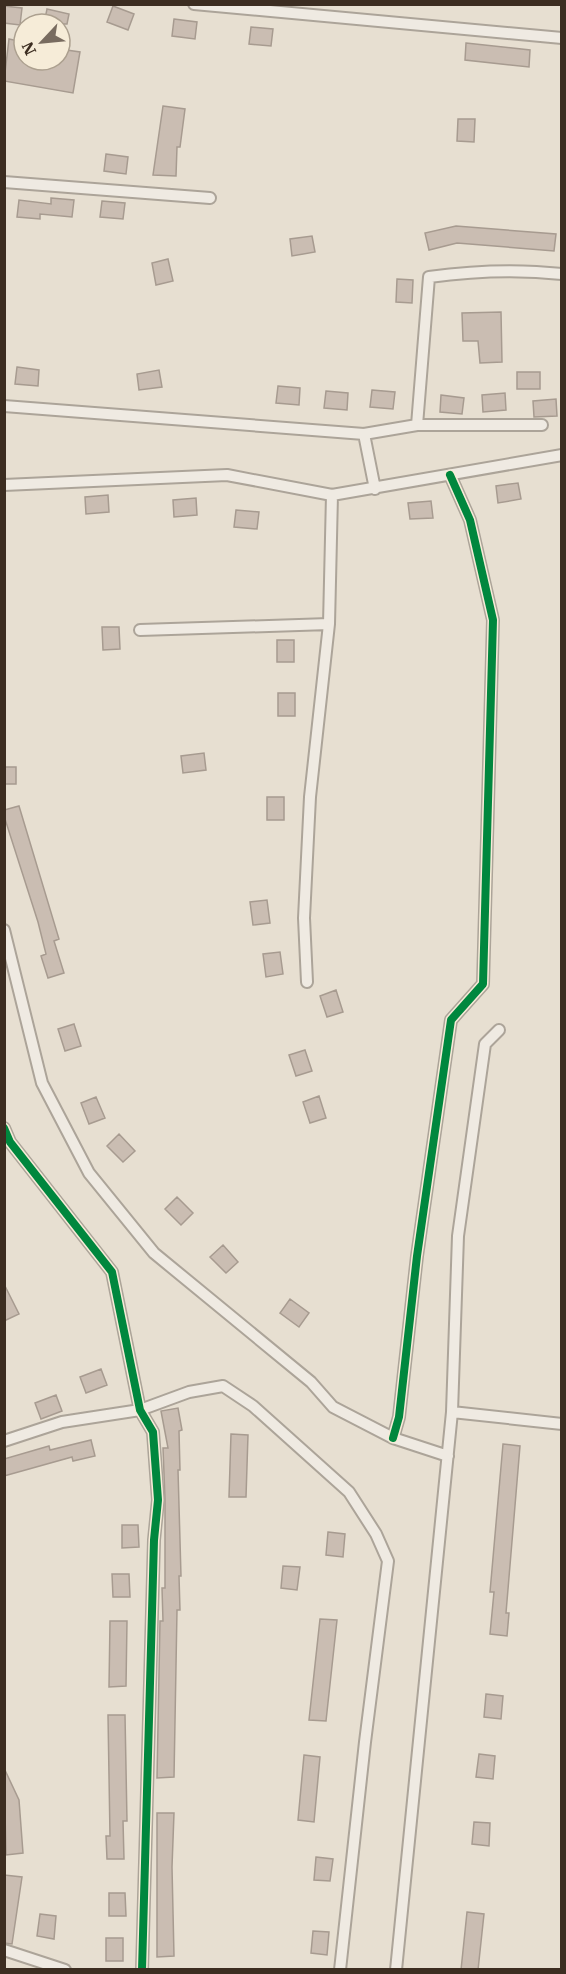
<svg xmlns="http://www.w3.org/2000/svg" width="566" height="1974" font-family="'IBM Plex Serif',serif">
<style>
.building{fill:#cabdb2;stroke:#a79b90;stroke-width:1.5}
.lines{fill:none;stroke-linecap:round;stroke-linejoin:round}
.street-casing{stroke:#aca499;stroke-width:14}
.street{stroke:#efeae2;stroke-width:10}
.cycleway-casing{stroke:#f6ecd8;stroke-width:11}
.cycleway{stroke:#00873e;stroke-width:8}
</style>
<rect width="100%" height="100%" fill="#e7dfd1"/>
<path class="building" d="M4,6L22,8L20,25L4,23Z
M113,6L134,14L128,30L107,22Z
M47,9L69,14L67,24H44Z
M174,19L197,22L195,39L172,36Z
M251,27L273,29L271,46L249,44Z
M9,39L24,42V60H60V49L80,52L73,93L4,81Z
M466,43L530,50L529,67L465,60Z
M163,106L185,109L180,147H177L176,176L153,175Z
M458,119H475L474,142L457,141Z
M106,154L128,157L126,174L104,171Z
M51,198L74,200L72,217L40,214V219L17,217L19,200L51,204Z
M102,201L125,203L123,219L100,217Z
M456,226L556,234L554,251L457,243L429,250L425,233Z
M312,236L315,252L292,256L290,239Z
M168,259L173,281L156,285L152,263Z
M397,279L413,280L412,303L396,302Z
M501,312L502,362L480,363L478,341H463L462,313Z
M17,367L39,370L38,386L15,384Z
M159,370L162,387L139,390L137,374Z
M517,372H540V389H517Z
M278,386L300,388L299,405L276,403Z
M372,390L395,392L393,409L370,407Z
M326,391L348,393L347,410L324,408Z
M505,393L506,410L483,412L482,395Z
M441,395L464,398L462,414L440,412Z
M556,399L557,416L534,417L533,401Z
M518,483L521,499L498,503L496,486Z
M108,495L109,512L86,514L85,497Z
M196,498L197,515L174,517L173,500Z
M431,501L433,518L410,519L408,503Z
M236,510L259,512L257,529L234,527Z
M102,627H119L120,649L103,650Z
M277,640H294V662H277Z
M278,693H295V716H278Z
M204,753L206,770L183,773L181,756Z
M4,767H16V784H4Z
M267,797H284V820H267Z
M19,806L59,939L54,941L64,973L48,978L41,956L46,954L38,922L4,816V810Z
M267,900L270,923L253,925L250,902Z
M280,952L283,974L266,977L263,954Z
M336,990L343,1012L327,1017L320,996Z
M74,1024L81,1046L65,1051L58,1029Z
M305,1050L312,1071L296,1076L289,1055Z
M319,1096L326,1118L310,1123L303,1102Z
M96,1097L105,1118L89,1124L81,1103Z
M119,1134L135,1151L123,1162L107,1146Z
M177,1197L193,1213L181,1225L165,1209Z
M223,1245L238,1262L226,1273L210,1257Z
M4,1284L19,1314L4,1321Z
M290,1299L309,1313L299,1327L280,1313Z
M101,1369L107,1385L86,1393L80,1377Z
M56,1395L62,1411L41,1419L35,1403Z
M178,1408L182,1430L179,1431L180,1470H178L181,1576H179L180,1610H177L174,1777L157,1778L160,1621H163L162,1588H165V1499L163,1448H168L161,1411Z
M231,1434L248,1435L246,1497H229Z
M91,1440L95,1456L73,1461L72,1457L4,1476V1459L49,1446L50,1450Z
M503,1444L520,1446L506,1613H509L507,1636L490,1634L494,1592H490Z
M122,1525H138L139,1547L122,1548Z
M328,1532L345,1534L343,1557L326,1555Z
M283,1566L300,1567L297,1590L281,1588Z
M112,1574H129L130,1597H113Z
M320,1619L337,1620L326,1721L309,1720Z
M110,1621H127L126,1686L109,1687Z
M486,1694L503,1696L501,1719L484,1717Z
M108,1715H125L127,1821H123L124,1859H107L106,1836H110Z
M479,1754L495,1756L493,1779L476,1777Z
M304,1755L320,1757L314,1822L298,1820Z
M4,1768L19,1800L23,1853L6,1855Z
M157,1813H174L172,1867L174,1956L157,1957Z
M474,1822L490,1823L489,1846L472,1844Z
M316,1857L333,1859L330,1881L314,1880Z
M4,1875L22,1877L12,1944L4,1943Z
M109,1893H125L126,1916H109Z
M467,1912L484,1914L478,1970H461Z
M40,1914L56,1916L54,1939L37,1936Z
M313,1931L329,1932L327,1955L311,1953Z
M106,1938H123V1961H106Z"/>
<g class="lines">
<defs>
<path id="street" d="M194,4L562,38
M4,182L210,198
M4,406L364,434L417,425H542
M417,425L429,277C472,271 518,269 562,274
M364,434L375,489
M4,485L227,475L332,495L562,455
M140,630L329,624
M4,930L42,1083L89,1173L154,1253L311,1382L333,1407L393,1438L448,1456
M307,982L304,918L310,797L329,624L332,495
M4,1128L10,1142L112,1272L140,1410L153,1432L158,1500L154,1540L142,1970
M452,1412L562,1424
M393,1438L399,1417L417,1256L451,1020L483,984L493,620L470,520L450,475
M4,1441L62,1422L140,1410L189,1392L223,1386L253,1406L349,1492L376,1534L388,1561L365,1742L340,1970
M4,1950L65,1970
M396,1970L452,1412L458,1236L485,1044L499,1030"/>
</defs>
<use href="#street" class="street-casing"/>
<use href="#street" class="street"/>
<defs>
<path id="cycleway" d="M4,1128L10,1142L112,1272L140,1410L153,1432L158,1500L154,1540L142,1970
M393,1438L399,1417L417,1256L451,1020L483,984L493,620L470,520L450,475"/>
</defs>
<use href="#cycleway" class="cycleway-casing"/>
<use href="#cycleway" class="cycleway"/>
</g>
<rect width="566" height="1974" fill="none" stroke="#3c2d21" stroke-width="12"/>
<g transform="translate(42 42) rotate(244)"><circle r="28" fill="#f6ecd8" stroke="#aca08f" stroke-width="1.5"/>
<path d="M0-4.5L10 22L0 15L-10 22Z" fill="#786b5f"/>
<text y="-9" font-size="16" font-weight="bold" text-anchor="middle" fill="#3c2d21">N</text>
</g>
</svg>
